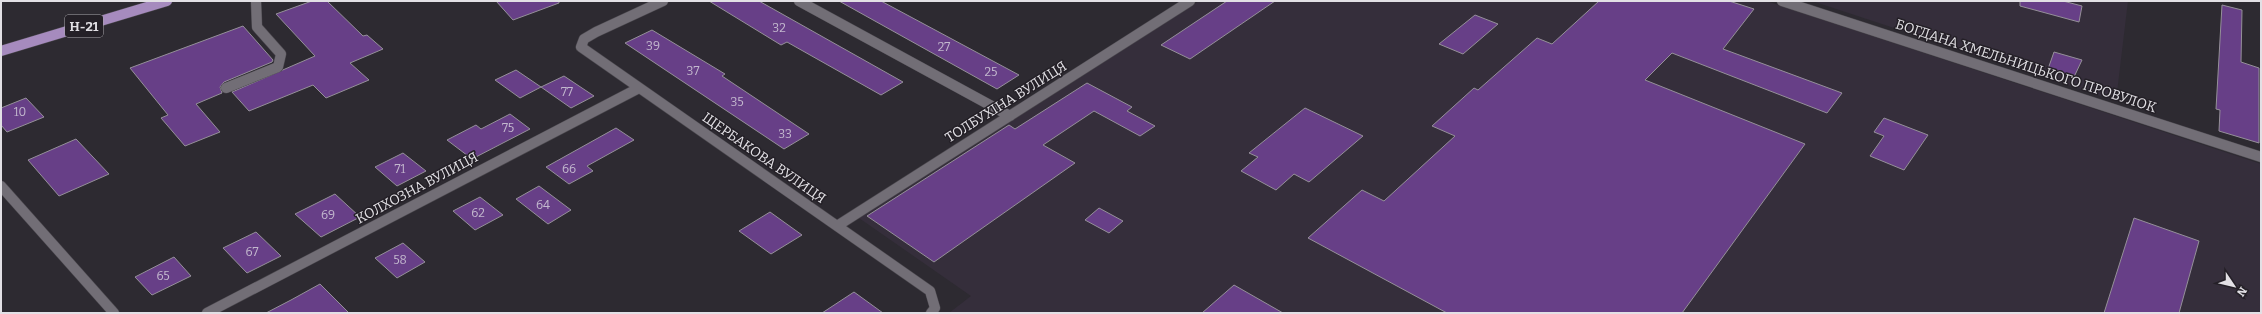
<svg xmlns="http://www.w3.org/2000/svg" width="2262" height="314" font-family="Bitter,serif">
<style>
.built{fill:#352e3b}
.building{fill:#673f87;stroke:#959099}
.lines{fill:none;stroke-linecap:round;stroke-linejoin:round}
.minor-casing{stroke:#4b484e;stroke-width:11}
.major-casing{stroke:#4b484e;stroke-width:11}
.minor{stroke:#726e76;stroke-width:10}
.major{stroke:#a68bbe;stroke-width:10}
.labels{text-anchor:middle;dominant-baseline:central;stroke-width:3;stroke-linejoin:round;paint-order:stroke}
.number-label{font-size:12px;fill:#c3b8ce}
.shield{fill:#242027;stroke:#a9a6ac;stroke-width:1}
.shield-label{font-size:13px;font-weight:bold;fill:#e2e0e5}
.street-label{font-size:14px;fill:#e2e0e5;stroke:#242027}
</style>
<rect width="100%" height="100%" fill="#2d2a31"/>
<path class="built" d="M1199,1H1766L2261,164V313H949L971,296L859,218Z
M1812,1H2128L2116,101Z"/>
<path class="building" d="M312,1H327L363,36L367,35L383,49L350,63L369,80L326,98L313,85L249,111L232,92L315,56L276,14Z
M496,1H559V3L513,20Z
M709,1H759L903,82L881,95L787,42L781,45Z
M839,1H881L1019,75L997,89Z
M1227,1H1275L1190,59L1161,45Z
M1599,1H1729L1754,9L1723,49L1842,93L1827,113L1672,53L1645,80L1805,144L1682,313H1447L1308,238L1362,190L1384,201L1455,136L1432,126L1474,88L1478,90L1537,38L1552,44Z
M2020,1H2063L2082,6L2079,22L2020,6Z
M2222,5L2242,10L2241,62L2259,68V143L2219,131L2220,110L2216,109Z
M1475,15L1498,24L1463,54L1439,44Z
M243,26L273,60L272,62L224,82L220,87L222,93L196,104L220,132L185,146L161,118L168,115L130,68Z
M652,30L725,74L722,76L809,134L784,149L625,43Z
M2054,52L2082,60L2074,77L2048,69Z
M516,70L541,87L520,98L495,80Z
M564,76L594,96L571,108L541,87Z
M1087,83L1132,107L1127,111L1155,126L1140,136L1094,111L1043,145L1075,163L934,262L867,216L1009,125L1015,129Z
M26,98L44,117L7,132L1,125V108Z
M1305,108L1363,136L1309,182L1294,174L1276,190L1241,171L1258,157L1249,153Z
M510,114L530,129L472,159L447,140L476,125L481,129Z
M1884,118L1928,135L1904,170L1870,156L1884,136L1874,132Z
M616,128L634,140L587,166L593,171L569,184L546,167Z
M76,139L109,174L59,196L28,160Z
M403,153L426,171L397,186L375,167Z
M539,186L571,210L548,224L516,199Z
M335,194L360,217L321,237L295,214Z
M480,197L503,215L475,230L453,211Z
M1099,208L1123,221L1109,233L1085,220Z
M770,212L802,235L771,254L739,231Z
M2134,218L2199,241L2179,313H2104Z
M256,232L281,256L247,273L223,248Z
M403,243L425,262L397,278L375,258Z
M174,257L191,276L152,295L135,277Z
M320,284L349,313H266L291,300Z
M1234,285L1283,313H1202Z
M854,292L883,313H822Z"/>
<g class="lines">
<defs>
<path id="minor" d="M663,1L596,32L584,39L581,47L930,291L935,308L931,313
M799,1L1010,116
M1782,1L2261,157
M226,88L278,67L281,54L257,27L256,1
M1,186L114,313
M837,226L1190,1
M207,313L639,88"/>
<path id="major" d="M1,51L167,1"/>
</defs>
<use href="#minor" class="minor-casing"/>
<use href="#major" class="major-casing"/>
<use href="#minor" class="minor"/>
<use href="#major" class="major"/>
</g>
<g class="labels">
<g class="number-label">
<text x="779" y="28">32</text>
<text x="653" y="46">39</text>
<text x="944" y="47">27</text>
<text x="693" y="71">37</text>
<text x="991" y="72">25</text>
<text x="567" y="92">77</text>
<text x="737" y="102">35</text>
<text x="20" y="112">10</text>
<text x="508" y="128">75</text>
<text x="785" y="134">33</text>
<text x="400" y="169">71</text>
<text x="569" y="169">66</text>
<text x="543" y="205">64</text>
<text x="478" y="213">62</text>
<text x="328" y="215">69</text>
<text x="252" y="252">67</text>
<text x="400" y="260">58</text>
<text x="163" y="276">65</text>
</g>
<rect class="shield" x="65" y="15" width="38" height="22" rx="3"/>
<g class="shield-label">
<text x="84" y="26">Н-21</text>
</g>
<g class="street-label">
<text transform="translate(2026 66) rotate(18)">БОГДАНА ХМЕЛЬНИЦЬКОГО ПРОВУЛОК</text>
<text transform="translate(1006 102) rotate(-32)">ТОЛБУХІНА ВУЛИЦЯ</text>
<text transform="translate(764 158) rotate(35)">ЩЕРБАКОВА ВУЛИЦЯ</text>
<text transform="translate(417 188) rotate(-28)">КОЛХОЗНА ВУЛИЦЯ</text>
</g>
</g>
<rect width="2262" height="314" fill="none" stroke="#e2e0e5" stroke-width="4"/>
<g transform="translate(2234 286) rotate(125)" stroke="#242027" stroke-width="3" paint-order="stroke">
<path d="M0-3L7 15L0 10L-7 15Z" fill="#e2e0e5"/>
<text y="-6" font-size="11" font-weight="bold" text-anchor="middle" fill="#e2e0e5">N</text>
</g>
</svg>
